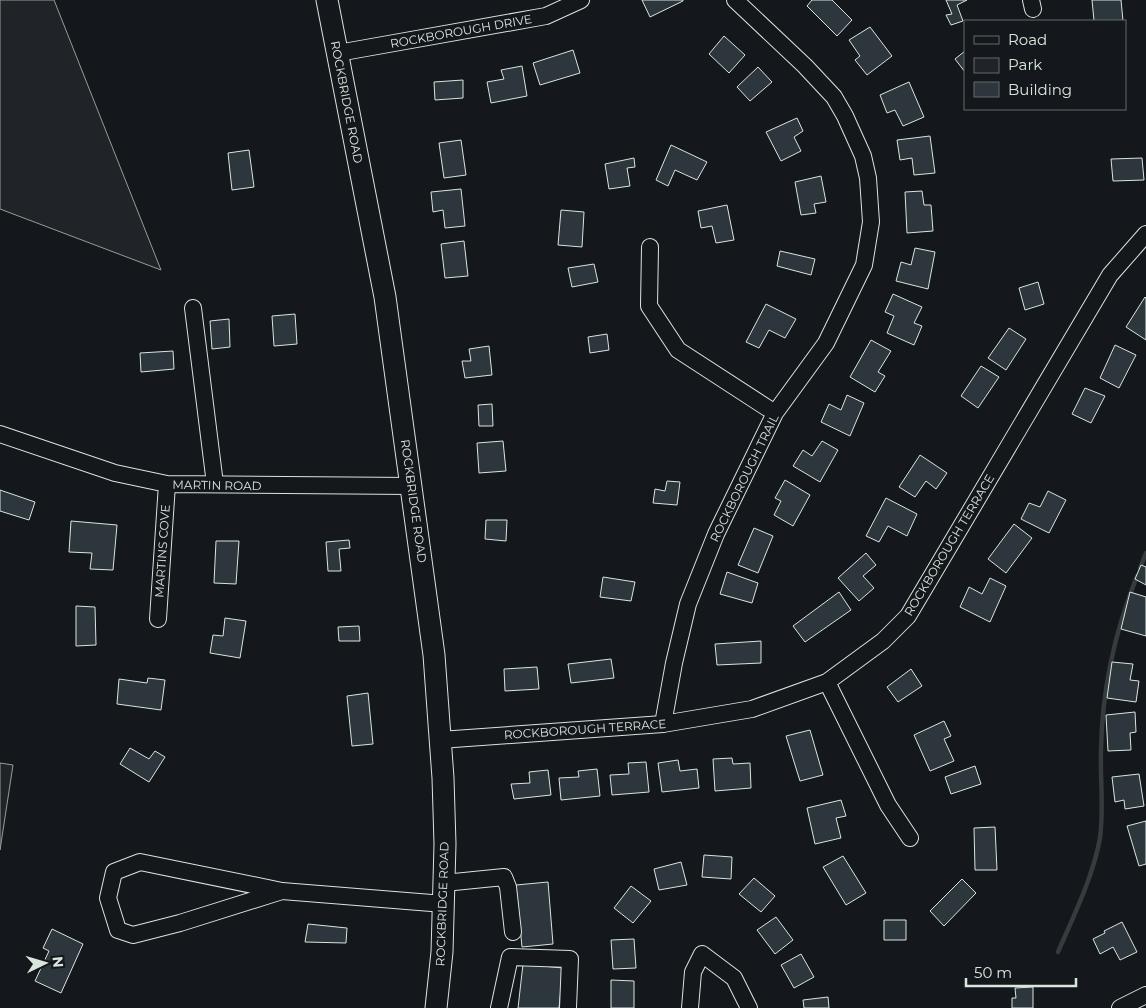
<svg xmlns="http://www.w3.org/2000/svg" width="1146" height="1008" font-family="Montserrat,sans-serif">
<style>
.green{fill:#202428;stroke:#939e99}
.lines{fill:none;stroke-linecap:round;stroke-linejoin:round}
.stream{stroke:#363b3e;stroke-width:4.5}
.building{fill:#2c363c;stroke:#d8e6dc}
.minor-casing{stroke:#d8e6dc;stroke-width:18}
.major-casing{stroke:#d8e6dc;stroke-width:23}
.minor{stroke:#14181c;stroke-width:16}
.major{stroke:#14181c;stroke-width:21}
.labels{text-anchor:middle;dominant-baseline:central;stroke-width:4;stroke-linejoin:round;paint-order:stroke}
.street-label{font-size:12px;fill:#d8e6dc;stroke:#14181c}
</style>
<rect width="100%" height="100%" fill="#14181c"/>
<path class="green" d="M0,0H54L161,270L0,209Z
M0,763L13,765L0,850Z"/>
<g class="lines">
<path class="stream" d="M1140,568L1146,553
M1058,952C1074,915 1093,877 1100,838C1104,808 1100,779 1101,750C1102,691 1115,631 1137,576"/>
</g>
<path class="building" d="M642,0H683V1L650,17Z
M812,0H832L852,20L837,36L807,6Z
M946,0H967L957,5L963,21L951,25L946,15L952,14Z
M1092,0H1121L1123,21H1094Z
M870,27L892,56L867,75L855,60L860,56L849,40Z
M724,36L745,55L729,73L709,54Z
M573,50L580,73L540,85L533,63Z
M965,51V72L955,59Z
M522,66L527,96L491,103L487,82L504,79L501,70Z
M758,67L772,82L750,101L737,87Z
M463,80V98L435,100L434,82Z
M909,82L924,117L903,126L895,110L887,113L880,95Z
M797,118L803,131L794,137L801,151L781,161L766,132Z
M930,136L935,173L914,175L912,158L900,160L897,140Z
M461,140L466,175L444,178L439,143Z
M671,145L707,162L697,180L675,170L668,186L656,180Z
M249,150L254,187L232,190L228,153Z
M634,158L635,167L627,168L630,186L609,189L605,164Z
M1142,158L1144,180L1113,181L1111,159Z
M821,176L826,202L814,204L816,213L801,215L795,182Z
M461,189L465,226L445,228L443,210L433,212L431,192Z
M922,191L924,205H931L933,231L907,233L905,192Z
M727,205L734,240L716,243L712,226L701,228L698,211Z
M561,210L584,212L582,247L558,245Z
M464,241L468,276L445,278L441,244Z
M915,248L935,252L928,289L896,281L901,262L911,265Z
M780,251L815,259L811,275L777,266Z
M594,264L598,282L572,287L568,268Z
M1038,282L1044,304L1025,310L1019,288Z
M893,294L922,307L914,323L922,326L914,345L887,333L894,316L885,312Z
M1145,297L1146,298V340L1126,327Z
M766,304L796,319L785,338L769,330L759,348L746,342Z
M295,314L297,344L274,346L272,316Z
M229,319L230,347L212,349L210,321Z
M1009,328L1026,339L1006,370L988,358Z
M607,334L609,350L590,353L588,337Z
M871,340L891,351L878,372L885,376L875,392L850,377Z
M1115,345L1136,355L1119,388L1100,378Z
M489,346L492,375L465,378L462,361H471L469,349Z
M173,351L174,369L141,372L140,353Z
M981,366L999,377L978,408L961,396Z
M1085,388L1105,396L1091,423L1072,414Z
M847,395L864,403L850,436L821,422L829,404L841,410Z
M492,404L493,426H479L478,405Z
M503,441L506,471L479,473L477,443Z
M822,441L838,450L820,482L793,466L803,450L812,456Z
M920,455L947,473L936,489L926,481L915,497L899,487Z
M785,480L810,495L793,526L774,515L781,501L775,498Z
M667,481L680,482L677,505L653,503L655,489L665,491Z
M0,490L35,502L29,520L0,511Z
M1048,491L1066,500L1049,533L1021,519L1029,503L1040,507Z
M886,498L917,514L907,536L888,526L879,542L866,536Z
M486,520H507L506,541L485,539Z
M71,521L117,525L113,570L90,569L92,553L69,552Z
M1014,524L1032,538L1006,573L988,559Z
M754,528L773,536L758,573L738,565Z
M349,540L350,548L339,549L341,571H328L326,542Z
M216,541H239L236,584L214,583Z
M866,553L876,565L863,576L874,588L859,601L838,578Z
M1141,565L1146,567V585L1135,579Z
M727,572L758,583L752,603L720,594Z
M603,577L635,582L631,601L600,597Z
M990,578L1006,586L990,622L960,607L969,587L982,594Z
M839,592L851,610L805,642L793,626Z
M1130,592L1146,597V636L1121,629Z
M76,606L95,607L96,645L76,646Z
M225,618L246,621L240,658L210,653L213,635L223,636Z
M359,626L360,641H339L338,627Z
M761,641V663L717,665L715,644Z
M611,659L614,678L571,683L568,664Z
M1112,662L1133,664L1130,680L1139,681L1136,702L1107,698Z
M537,667L539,689L505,691L504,669Z
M911,669L922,686L898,702L887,687Z
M148,678L165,680L161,710L117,704L119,679L147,683Z
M368,693L373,744L352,746L347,696Z
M1135,712L1136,732L1130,733L1131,750L1108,751L1106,715Z
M944,721L951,736L944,739L954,761L930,771L914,735Z
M810,730L823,775L800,781L786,736Z
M130,748L149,759L155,751L165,757L149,782L120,764Z
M732,758L733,764L750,763L751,788L715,791L713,759Z
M678,760L680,771L697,769L699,788L662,792L658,763Z
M646,762L649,792L612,795L610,775L629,774L628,763Z
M975,766L981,784L951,794L945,777Z
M597,769L600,796L561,800L559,778L579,777L578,771Z
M548,770L551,795L514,799L511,784L530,783L529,772Z
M1139,774L1144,806L1125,809L1124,800L1115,802L1112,777Z
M841,800L846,816L836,818L841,838L815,844L807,808Z
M1146,821V864L1139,866L1127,826Z
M995,827L997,870H975L974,828Z
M704,855L732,857L731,879L702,877Z
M843,856L866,893L846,905L823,867Z
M681,862L687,885L659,890L654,869Z
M754,878L775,896L761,912L739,894Z
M962,879L976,893L944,926L930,911Z
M548,882L553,944L522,947L516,885Z
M631,886L651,901L633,923L614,908Z
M776,917L793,940L775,954L757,930Z
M884,920H906V940H884Z
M1122,922L1137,952L1120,960L1113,947L1100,954L1093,939L1105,933L1104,931Z
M308,924L347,928L346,943L305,942Z
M52,929L83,944L61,993L35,981L49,951L43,948Z
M634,939L636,968L613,969L611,940Z
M801,954L814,977L794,988L781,965Z
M523,964L563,968L559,1008H518Z
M611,980L634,981V1008H611Z
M1033,987V1008H1012V998H1016L1015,988Z
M828,997L829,1008H804L803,1000Z"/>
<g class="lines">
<defs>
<path id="minor" d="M1031,0L1033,9
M338,53L546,16L581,0
M650,247L649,306L678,350L775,413
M193,308L215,484
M0,434L115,473L167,484L411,486
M158,619L167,484
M827,682L888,805L910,838
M663,724L674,663L688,604L716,534L775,413L826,343L864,265L871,222L868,178L863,156L845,116L834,97L805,66L735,0
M440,740L663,724L752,709L827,682L883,641L908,616L1110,275L1146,234
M444,883L504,877L508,887L513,932
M282,891L180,923L133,935L118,930L108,898L114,872L140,862L282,891L444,904
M499,1008L510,957L570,959L568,1008
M690,1008L693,972L702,954L734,978L749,1008
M1120,1008L1146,995"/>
<path id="major" d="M327,0L385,297L434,655L443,778L445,844L442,952L436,1008"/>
</defs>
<use href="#minor" class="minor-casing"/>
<use href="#major" class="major-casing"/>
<use href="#minor" class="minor"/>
<use href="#major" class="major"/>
</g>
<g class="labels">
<g class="street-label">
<text transform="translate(461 31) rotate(-10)">ROCKBOROUGH DRIVE</text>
<text transform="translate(347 102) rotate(79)">ROCKBRIDGE ROAD</text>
<text transform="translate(744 478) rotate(-64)">ROCKBOROUGH TRAIL</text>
<text transform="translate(217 485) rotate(1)">MARTIN ROAD</text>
<text transform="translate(414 501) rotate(82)">ROCKBRIDGE ROAD</text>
<text transform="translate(949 545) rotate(-59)">ROCKBOROUGH TERRACE</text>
<text transform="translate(162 551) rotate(-86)">MARTINS COVE</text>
<text transform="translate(585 729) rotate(-4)">ROCKBOROUGH TERRACE</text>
<text transform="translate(442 904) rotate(-88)">ROCKBRIDGE ROAD</text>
</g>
</g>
<rect x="964" y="20" width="162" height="90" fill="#14181c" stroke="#626a69"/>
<rect x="974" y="36" width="25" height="8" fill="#14181c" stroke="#626a69"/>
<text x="1008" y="45" font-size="15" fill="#d8e6dc">Road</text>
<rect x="974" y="58" width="25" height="15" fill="#202428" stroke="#626a69"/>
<text x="1008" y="70" font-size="15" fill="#d8e6dc">Park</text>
<rect x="974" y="82" width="25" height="15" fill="#2c363c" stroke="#626a69"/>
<text x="1008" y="95" font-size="15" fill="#d8e6dc">Building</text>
<g transform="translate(45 963) rotate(85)" stroke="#14181c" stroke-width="4" paint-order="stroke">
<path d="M0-4L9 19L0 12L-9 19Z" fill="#d8e6dc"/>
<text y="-8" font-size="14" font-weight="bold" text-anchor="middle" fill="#d8e6dc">N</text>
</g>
<path d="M966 978v8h110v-8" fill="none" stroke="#d8e6dc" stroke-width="2.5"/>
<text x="974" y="978" font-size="15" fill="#d8e6dc" stroke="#14181c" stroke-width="4" paint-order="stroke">50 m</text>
</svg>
